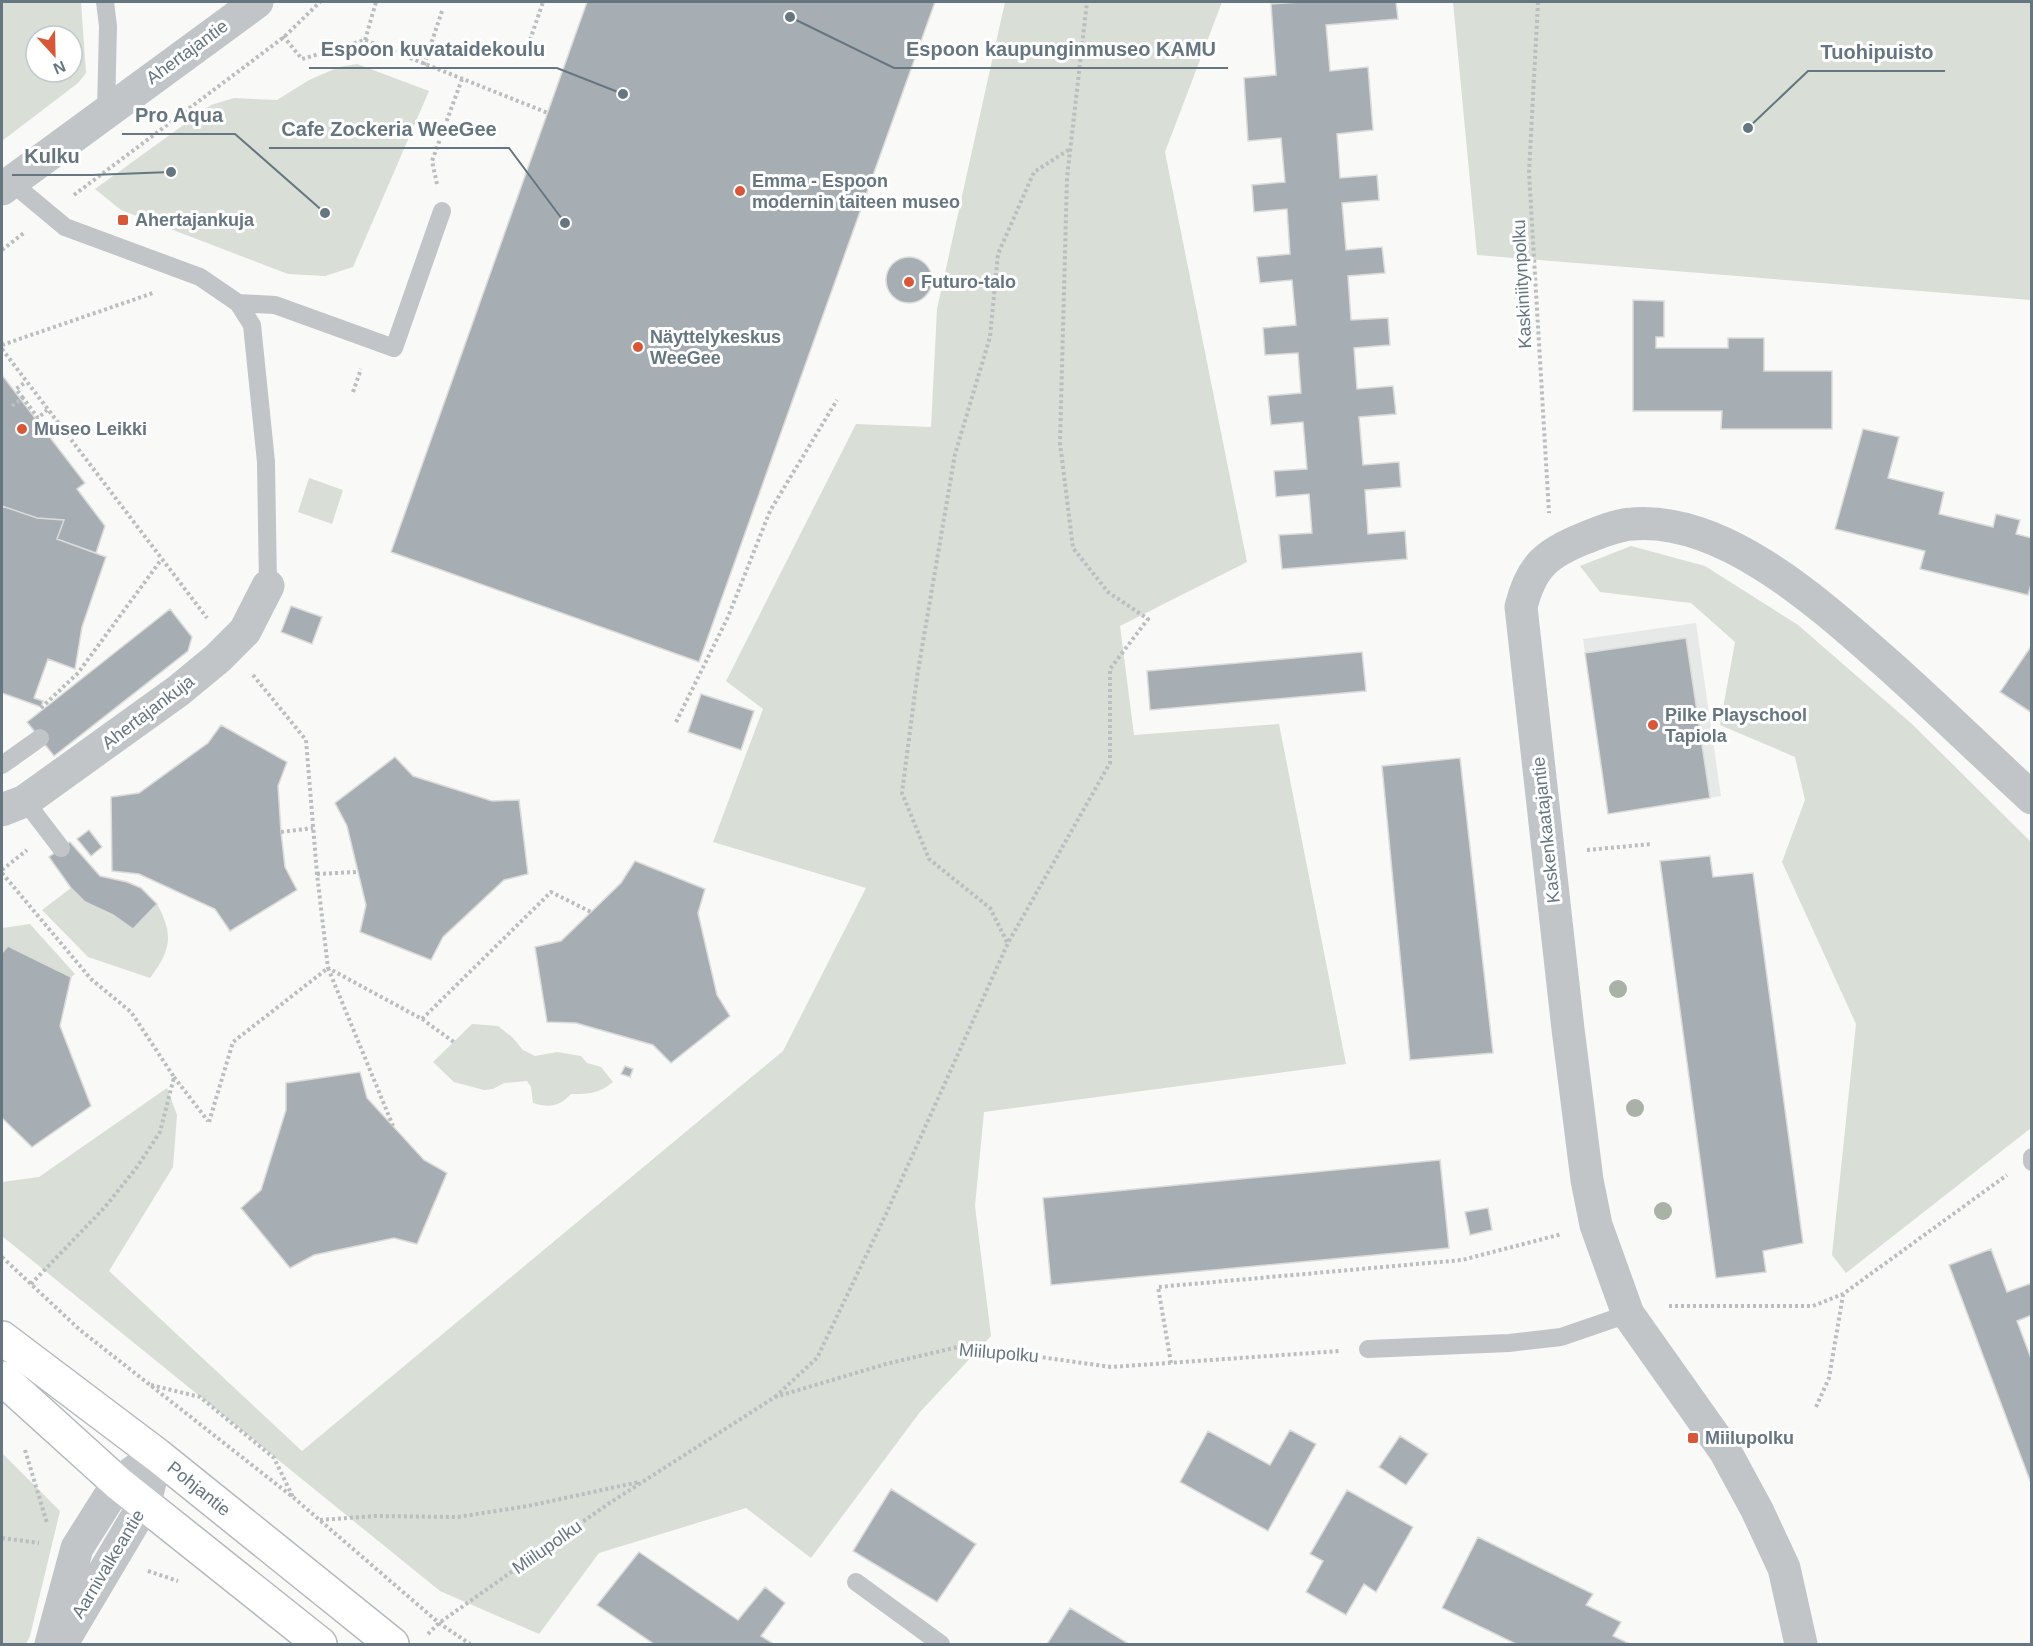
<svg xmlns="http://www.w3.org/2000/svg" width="2033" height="1646" font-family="Helvetica,sans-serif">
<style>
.built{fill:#e7e8e8}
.green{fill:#d9ded7;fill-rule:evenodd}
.building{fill:#a6aeb4;stroke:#dbdbd9;stroke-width:1.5}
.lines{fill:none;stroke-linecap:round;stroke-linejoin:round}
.secondary-casing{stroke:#b3b9bd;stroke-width:36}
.path{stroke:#bbbec0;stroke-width:4;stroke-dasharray:3 3;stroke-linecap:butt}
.lane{stroke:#c1c5c8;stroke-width:18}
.street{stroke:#c1c5c8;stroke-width:33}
.secondary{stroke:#fff;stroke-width:33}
.tree{fill:#aab2a7}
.poi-dot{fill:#d75839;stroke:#fff;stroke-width:2}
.labels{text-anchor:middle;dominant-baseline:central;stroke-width:6;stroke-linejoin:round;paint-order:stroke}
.street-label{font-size:18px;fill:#667680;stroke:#fff}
.poi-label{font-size:18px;font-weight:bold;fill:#667680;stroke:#fff;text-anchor:start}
.leader{fill:none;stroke:#667680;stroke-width:2}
.callout-dot{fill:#667680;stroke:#fff;stroke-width:2}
.callout-label{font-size:20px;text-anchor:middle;font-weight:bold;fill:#667680;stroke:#fff;stroke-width:6;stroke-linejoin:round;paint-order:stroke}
</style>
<rect width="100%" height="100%" fill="#f9f9f7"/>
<path class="built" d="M1696,623L1721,796L1608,814L1583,639Z"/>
<path class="green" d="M2,2H81L86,73L78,83L2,141ZM36,36H72V72H36Z
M1005,2H1222L1165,152L1247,562L1120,626L1134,735L1279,724L1346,1064L984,1112L975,1206L991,1336L920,1412L811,1558L746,1508L599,1553L539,1634L440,1591L2,1236V1182L39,1177L167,1088L177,1115L173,1167L109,1271L302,1451L783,1051L866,888L713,842L763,709L726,681L856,424L931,427L937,309Z
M1453,2H2031V300L1477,255Z
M357,64L429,91L353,267L325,276L288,274L121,210L95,189L211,105L234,98L277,100L309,80L339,67Z
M309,478L343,490L332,524L298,512Z
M1631,546L1705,566L1798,625L1912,724L2031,842V1128L1846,1273L1832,1255L1856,1024L1782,862L1805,800L1795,757L1720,725L1735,642L1691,603L1600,592L1580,566Z
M71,888L85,902L127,923L157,904C174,935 171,950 150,978L88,957L42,910Z
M30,924L75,974L71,977L8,946L2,953V928Z
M472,1024L498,1026L512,1037L523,1050L535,1056L557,1052L581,1056L587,1063L601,1067L613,1082C599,1094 588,1094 571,1094C558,1107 550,1108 533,1103L531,1087L527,1081L504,1083L493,1089L484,1090L454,1082L433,1062Z
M2,1453L60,1511L30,1636L26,1644H2Z"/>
<path class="building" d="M587,2H935L699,662L391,552Z
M1301,2H1396L1398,19L1326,25L1330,71L1368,67L1373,130L1337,134L1340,178L1377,175L1379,200L1342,203L1346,250L1382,247L1385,273L1348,276L1351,320L1388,318L1390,345L1354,348L1357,389L1393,386L1396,414L1359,417L1363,465L1399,462L1401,487L1365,490L1368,534L1405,531L1407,559L1282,569L1279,535L1312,533L1309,494L1276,497L1274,471L1307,469L1303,422L1271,425L1268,396L1301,393L1298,353L1265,355L1263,328L1296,325L1292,280L1260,283L1257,257L1290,254L1287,209L1254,212L1252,185L1285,182L1281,138L1248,141L1244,78L1276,75L1271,4Z
M886 280a23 23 0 1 1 46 0a23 23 0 1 1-46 0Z
M1633,300L1664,301V337H1656V348H1728V338H1764V371H1832V429H1721L1722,411H1633Z
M2,375L85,483L77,489L105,526L96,553L57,539L64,520L37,518L2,506Z
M1863,429L1899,437L1888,478L1944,492L1939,514L1993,527L1996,514L2020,520L2016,534L2032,538V581L2028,595L1920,569L1925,551L1835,529Z
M2,506L37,518L64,520L57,539L106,557L82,627L75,669L48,659L34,698L43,701L41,707L2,693Z
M291,606L322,617L312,644L281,632Z
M170,609L192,637L188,651L54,756L27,722Z
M1686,638L1710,798L1608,814L1585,653Z
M2032,645V713L2000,692Z
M1362,652L1366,691L1150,710L1147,671Z
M701,694L754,711L741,750L688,732Z
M221,725L287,762L278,786L281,832L285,867L297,890L230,931L215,909L139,874L112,871L111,797L139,793L208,743Z
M395,757L413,776L492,801L519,800L528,874L504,880L443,937L431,960L360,932L366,905L347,826L335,803Z
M1460,758L1493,1053L1410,1060L1382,766Z
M89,830L102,847L91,856L77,839Z
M70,842L100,876L127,882L141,888L157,904L133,929L113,915L85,902L71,888L49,857Z
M1710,856L1713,877L1753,873L1803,1243L1763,1251L1766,1272L1716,1278L1660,861Z
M635,861L705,889L698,913L717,995L730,1016L671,1063L653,1045L576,1023L547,1022L535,947L561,941L621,883Z
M8,946L71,977L60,1026L91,1106L32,1147L2,1118V953Z
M625,1066L633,1069L630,1077L621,1074Z
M360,1072L367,1098L424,1160L447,1173L417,1244L394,1238L314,1255L290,1268L241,1208L261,1190L286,1110V1083Z
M1440,1160L1449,1248L1051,1285L1043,1198Z
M1488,1208L1492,1230L1470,1235L1465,1212Z
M1991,1249L2007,1292L2032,1283V1315L2017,1321L2032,1361V1486L1949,1265Z
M1290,1430L1316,1444L1268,1531L1180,1482L1208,1431L1270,1465Z
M1400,1436L1428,1454L1406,1485L1379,1467Z
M891,1489L976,1544L937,1602L853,1551Z
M1347,1490L1413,1527L1376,1592L1364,1584L1346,1615L1306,1592L1323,1561L1310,1554Z
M1478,1537L1593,1594L1586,1605L1621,1622L1613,1636L1630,1644H1516L1442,1608Z
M639,1552L738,1620L765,1587L785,1603L761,1636L774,1644H654L597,1605Z
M1070,1608L1129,1644H1047Z"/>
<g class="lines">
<defs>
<g id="secondary">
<path id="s1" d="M2,1338L157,1455L392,1644"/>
<path d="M2,1378L118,1483L320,1644"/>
</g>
</defs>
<use href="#secondary" class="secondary-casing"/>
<path class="path" d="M1538,2L1529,173L1549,513
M283,36L302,59L365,40L548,113
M365,40L376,2
M530,40L543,2
M424,65L442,11
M437,184L432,161L462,79
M74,195L284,37L320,2
M2,250L25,232
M2,345L153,293
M2,349L207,618
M353,392L361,369
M23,398L16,389L26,382
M12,406L23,398L38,418L47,410
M253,675L306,740L317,874L328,968L422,1019L551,892L591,912
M41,708L78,673L161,560
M676,722L728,617L770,511L837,400
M281,832L313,828
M1587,850L1652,844
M2,870L27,850
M2,873L91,979L131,1012L174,1077L160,1132L137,1167L105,1207L31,1284
M317,874L356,872
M1007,942L990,908L929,859L902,793L917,677L955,454L990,337L998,254L1034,172L1070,149
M422,1019L454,1042
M174,1077L208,1121
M209,1122L233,1042L328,968L393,1126
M2,1257L80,1330L294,1498L439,1623L470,1644
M1669,1306H1813L1843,1294L2007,1175
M1171,1363L1158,1287L1462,1260L1562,1234
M151,1385L200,1397L274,1458L293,1497
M775,1397L817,1358L886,1214L1008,943L1110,763V669L1148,619L1108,592L1073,548L1060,443L1067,178L1087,2
M1816,1407L1829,1378L1843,1295
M25,1450L47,1523
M320,1520L375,1516L458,1517L528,1506L639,1482
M2,1538L39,1543
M148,1571L178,1581
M428,1634L439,1623L608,1504L775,1397L886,1364L962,1346L1111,1367L1340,1351"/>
<path class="lane" d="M105,2L108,26L106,111
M11,182L65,227L200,277L238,303L252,325L266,462L268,586
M238,303L275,305L394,348L442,211
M2,765L40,738
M25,801L61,848
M2032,1157V1162
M1368,1349L1509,1343L1561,1337L1628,1314
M856,1582L941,1644"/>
<path class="street" d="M2,189L257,2
M2,810L25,801L178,691L218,658L245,631L268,586
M65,1638L145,1503L151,1478
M51,1644L77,1548L118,1483L157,1455
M1801,1644L1784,1568L1757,1510L1725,1451L1628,1314L1596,1225L1587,1180L1568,1029L1521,607C1531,566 1547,553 1585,538C1600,532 1616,525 1632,524C1726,516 1824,608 1889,665C1937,708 1984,754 2032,798"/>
<use href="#secondary" class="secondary"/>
</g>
<g class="tree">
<circle cx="1618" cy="989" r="9"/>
<circle cx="1635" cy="1108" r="9"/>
<circle cx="1663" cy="1211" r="9"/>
</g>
<g class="poi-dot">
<circle cx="740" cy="191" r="6"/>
<rect x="117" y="214" width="12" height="12" rx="3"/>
<circle cx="909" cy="282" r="6"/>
<circle cx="638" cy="347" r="6"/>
<circle cx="22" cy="429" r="6"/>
<circle cx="1653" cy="725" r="6"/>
<rect x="1687" y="1432" width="12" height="12" rx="3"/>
</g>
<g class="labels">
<g class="street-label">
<text transform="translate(187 52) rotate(-36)">Ahertajantie</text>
<text transform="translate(1522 284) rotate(-93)">Kaskiniitynpolku</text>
<text transform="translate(148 712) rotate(-37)">Ahertajankuja</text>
<text transform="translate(1546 830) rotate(-96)">Kaskenkaatajantie</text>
<text transform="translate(999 1353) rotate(5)">Miilupolku</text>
<text stroke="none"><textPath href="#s1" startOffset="248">Pohjantie</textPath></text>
<text transform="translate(547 1547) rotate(-35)">Miilupolku</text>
<text transform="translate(108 1564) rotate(-59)">Aarnivalkeantie</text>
</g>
<g class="poi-label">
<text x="752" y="181">Emma - Espoon<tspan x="752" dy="21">modernin taiteen museo</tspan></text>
<text x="135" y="220">Ahertajankuja</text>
<text x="921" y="282">Futuro-talo</text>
<text x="650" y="337">Näyttelykeskus<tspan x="650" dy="21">WeeGee</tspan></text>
<text x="34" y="429">Museo Leikki</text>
<text x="1665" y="715">Pilke Playschool<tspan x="1665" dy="21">Tapiola</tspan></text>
<text x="1705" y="1438">Miilupolku</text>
</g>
</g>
<path class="leader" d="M790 17L894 68H1228M623 94L557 68H309M1748 128L1808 71H1945M325 213L235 134H122M565 223L509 148H269M171 172L92 175H12"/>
<g class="callout-dot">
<circle cx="790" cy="17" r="6"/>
<circle cx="623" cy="94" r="6"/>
<circle cx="1748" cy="128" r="6"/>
<circle cx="325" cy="213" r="6"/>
<circle cx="565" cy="223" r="6"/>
<circle cx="171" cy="172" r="6"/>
</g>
<g class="callout-label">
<text x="1061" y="56">Espoon kaupunginmuseo KAMU</text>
<text x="433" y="56">Espoon kuvataidekoulu</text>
<text x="1877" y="59">Tuohipuisto</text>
<text x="179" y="122">Pro Aqua</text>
<text x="389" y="136">Cafe Zockeria WeeGee</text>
<text x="52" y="163">Kulku</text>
</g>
<rect width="2033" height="1646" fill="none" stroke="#667680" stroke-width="6"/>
<g transform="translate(54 54) rotate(158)"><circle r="28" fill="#ffffff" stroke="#c2c8cc" stroke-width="1.5"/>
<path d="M0-4.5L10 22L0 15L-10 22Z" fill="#d75839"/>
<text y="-9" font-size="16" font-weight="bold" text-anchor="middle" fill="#667680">N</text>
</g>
</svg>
